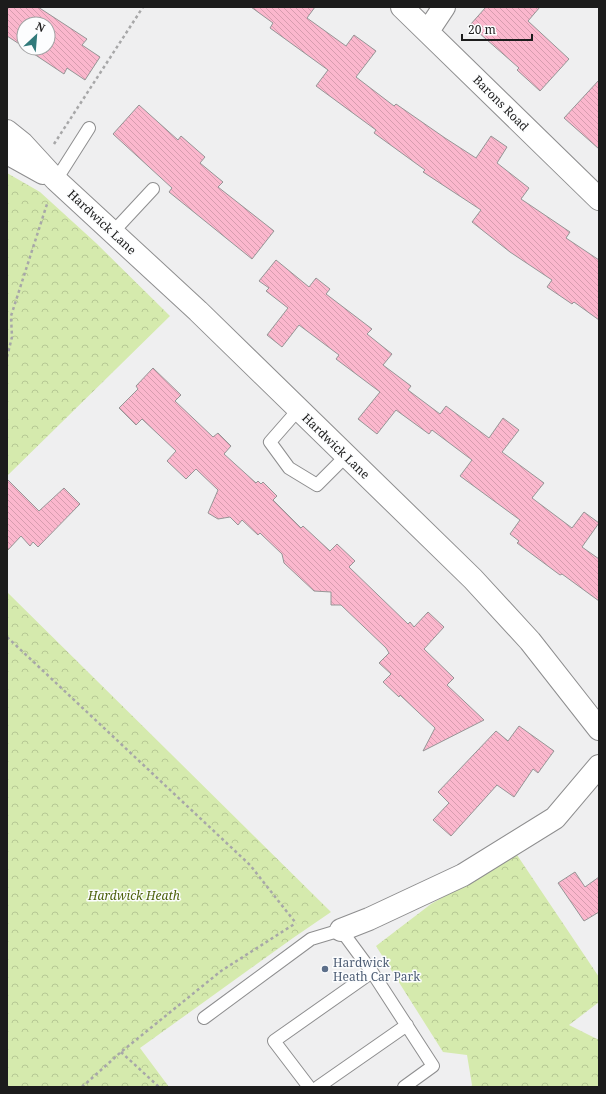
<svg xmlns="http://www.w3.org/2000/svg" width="606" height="1094" font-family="'Noto Serif',serif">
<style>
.forest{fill:url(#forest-crowns)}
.building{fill:url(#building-back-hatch);stroke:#969596}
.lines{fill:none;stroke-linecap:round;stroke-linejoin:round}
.service-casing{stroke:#8e8e8f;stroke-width:14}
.minor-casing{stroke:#8e8e8f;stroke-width:24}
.tertiary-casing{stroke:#8e8e8f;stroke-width:24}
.path{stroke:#a7a7a8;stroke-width:2.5;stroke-dasharray:3 3;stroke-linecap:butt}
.service{stroke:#fff;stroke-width:12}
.minor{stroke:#fff;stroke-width:22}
.tertiary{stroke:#fff;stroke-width:22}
.service-dot{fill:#5c6f8a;stroke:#fcfdfe;stroke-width:1.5}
.labels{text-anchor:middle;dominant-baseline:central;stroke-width:3;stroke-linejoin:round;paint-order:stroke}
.street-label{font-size:12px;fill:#1c1c1c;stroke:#fcfdfe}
.park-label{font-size:12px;font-style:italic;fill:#4c610b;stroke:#fcfdfe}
.service-label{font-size:12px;fill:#4e5e75;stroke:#fcfdfe;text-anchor:start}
</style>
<defs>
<pattern id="forest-crowns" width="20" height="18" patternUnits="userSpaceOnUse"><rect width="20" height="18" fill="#d5eaad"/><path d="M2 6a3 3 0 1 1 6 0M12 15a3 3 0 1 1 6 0" fill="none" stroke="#b6c894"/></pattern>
<pattern id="building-back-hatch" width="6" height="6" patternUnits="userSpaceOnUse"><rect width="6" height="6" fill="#fbb7cd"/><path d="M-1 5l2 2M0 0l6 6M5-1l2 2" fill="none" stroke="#d79daf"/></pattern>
</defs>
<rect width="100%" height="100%" fill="#efeff0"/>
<path class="forest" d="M7,173L40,192L96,243L170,316L7,476Z
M7,592L331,912L293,938L140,1048L169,1087H7Z
M517,855L599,977V1002L569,1025L599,1040V1087H471L472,1085L467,1055L443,1052L376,946L431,904Z"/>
<path class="building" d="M7,7H38L87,39L82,45L100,57L85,80L67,68L64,74L25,48H48V24H24V47L7,36Z
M251,7H315L307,18L346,46L354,35L376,51L356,77L394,106L396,104L445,138L476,158L491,136L507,147L497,163L529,188L521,199L570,232L566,238L599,260V320L574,302L572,304L547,287L552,280L510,252L472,222L481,210L423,172L425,170L374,133L376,130L316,86L328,70L270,28L273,23Z
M486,7H540L528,21L569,59L540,91L517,70L519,68L470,25Z
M599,80V149L564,118Z
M139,105L178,140L181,136L205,157L200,163L223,182L218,187L274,231L252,259L169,192L172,188L113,134Z
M276,260L309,287L316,278L330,289L326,294L372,329L367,334L392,354L383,365L411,386L408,390L440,414L446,406L489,438L503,418L519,430L502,452L544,483L532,498L572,528L584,512L599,523L582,547L599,559V601L562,574L560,575L517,543L519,541L510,534L520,520L460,476L472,460L432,430L429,434L396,410L377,434L358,419L380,392L336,359L339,355L299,325L282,347L267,335L288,308L266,291L269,288L259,281Z
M153,368L181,395L175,401L213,437L218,433L231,446L224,454L256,483L258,481L261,484L263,482L277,496L273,500L301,528L303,526L330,551L337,544L355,561L349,567L408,624L410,622L414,627L428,612L444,627L424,649L454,678L447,685L484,720L423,751L435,728L400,695L399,697L383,682L391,674L379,663L389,653L386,648L341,605H331V592L314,591L284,563L282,554L260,533L258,535L242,520L238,525L230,517L218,519L208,513L218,490L196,469L186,479L167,461L176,451L142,419L136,425L119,408L138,389L136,386Z
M7,479L39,511L64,488L80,504L38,547L33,542L30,546L21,536L7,551Z
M519,726L554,751L538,773L533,769L514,797L497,785L451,836L433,820L449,803L438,792L496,731L508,741Z
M575,872L585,887L599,877V912L584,921L558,883Z"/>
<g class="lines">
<defs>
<path id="service" d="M56,180L89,128
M113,232L153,189
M298,410L270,442L289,468L317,485L346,456
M204,1018L311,939L341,930L372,972L433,1066L404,1087
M309,1087L274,1041L372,972
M318,1087L407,1025"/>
<path id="minor" d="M402,7L599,199
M428,31L444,7
M341,930L369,919L463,875L555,818L599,766"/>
<path id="tertiary" d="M7,131L22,143L56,180L198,311L473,579L530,641L599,729
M7,153L43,173"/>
</defs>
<use href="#service" class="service-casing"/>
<use href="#minor" class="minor-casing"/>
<use href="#tertiary" class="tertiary-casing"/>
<path class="path" d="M54,144L143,7
M7,357L12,337L11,316L47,204
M7,637L250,865L295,922
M121,1052L159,1087
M82,1087L121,1052L221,971L296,923"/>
<use href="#service" class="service"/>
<use href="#minor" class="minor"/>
<use href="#tertiary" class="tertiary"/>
</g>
<circle class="service-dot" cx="325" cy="969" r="4"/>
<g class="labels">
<g class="street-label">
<text transform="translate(501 103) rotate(45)">Barons Road</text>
<text transform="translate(102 222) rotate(43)">Hardwick Lane</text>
<text transform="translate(336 446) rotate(44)">Hardwick Lane</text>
</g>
<g class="park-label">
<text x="134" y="895">Hardwick Heath</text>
</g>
<g class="service-label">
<text x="333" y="962">Hardwick<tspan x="333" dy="14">Heath Car Park</tspan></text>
</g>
</g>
<rect width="606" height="1094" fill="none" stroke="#1c1c1c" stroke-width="16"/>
<g transform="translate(36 36) rotate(26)"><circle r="19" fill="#fcfdfe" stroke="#a2a3a4"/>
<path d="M0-3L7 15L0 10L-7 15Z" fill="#317a7b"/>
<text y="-6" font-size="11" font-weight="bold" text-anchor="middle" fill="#1c1c1c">N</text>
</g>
<path d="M462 34v6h70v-6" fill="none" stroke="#1c1c1c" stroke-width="2"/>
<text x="468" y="34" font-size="12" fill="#1c1c1c" stroke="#fcfdfe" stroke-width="3" paint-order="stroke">20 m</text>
</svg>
